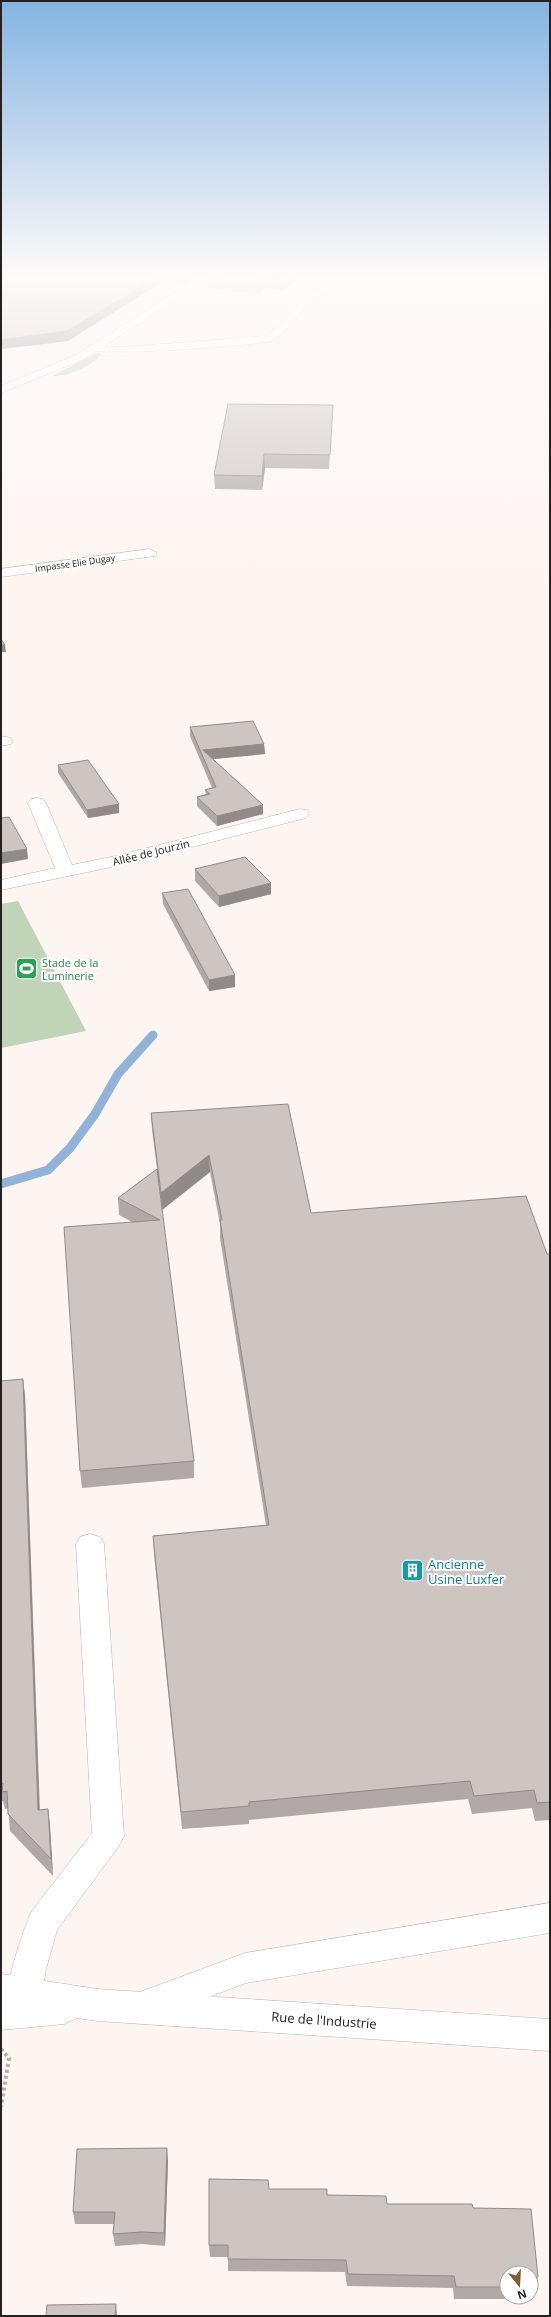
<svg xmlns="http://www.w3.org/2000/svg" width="551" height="2317" font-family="'Open Sans',sans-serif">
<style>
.green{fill:#c1d4b8}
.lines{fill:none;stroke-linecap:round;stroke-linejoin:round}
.stream{stroke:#91b3d9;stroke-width:9}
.minor-casing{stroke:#bcb4b1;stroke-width:1}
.major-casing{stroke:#bcb4b1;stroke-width:1}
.path{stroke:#b3acaa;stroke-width:4;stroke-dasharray:3 3;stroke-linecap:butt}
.minor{fill:#fff;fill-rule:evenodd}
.major{fill:#fff;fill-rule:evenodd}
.wall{fill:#b0a9a7}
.shaded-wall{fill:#908a88}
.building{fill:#cdc5c2;stroke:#908a88}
.labels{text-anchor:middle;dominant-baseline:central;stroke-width:4;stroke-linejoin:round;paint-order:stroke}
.far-street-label{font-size:9px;fill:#242120;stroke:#fff}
.street-label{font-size:11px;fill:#242120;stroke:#fff}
.leisure-label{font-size:11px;fill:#27864d;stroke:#fff;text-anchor:start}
.near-culture-label{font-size:13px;fill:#0d838f;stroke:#fff;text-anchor:start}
.near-street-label{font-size:13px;fill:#242120;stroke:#fff}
</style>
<rect width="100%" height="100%" fill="#fdf5f2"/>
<path class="green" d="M97,353L101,354C93,366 68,377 52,376Z
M18,901L86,1031L1,1048V904Z"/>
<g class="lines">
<path class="stream" d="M1,1184L48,1170L70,1148L95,1114L118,1074L153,1035"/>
<defs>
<path id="minor" d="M337,278H351L310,301L286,330L272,341C253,346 94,357 88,349L93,346L124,347L266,336L279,326L303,297Z
M150,549L157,553L155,556L1,577V569Z
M1,736L11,738L13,741L11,744L1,746Z
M37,798L43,799L46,803L72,865L120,855L300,809L306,810L309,814L306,818L121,865L1,890V880L55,868L28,803L31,799Z
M90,1534L100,1537L104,1544L124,1836L119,1846L57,1930L46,1969L40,2007L35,2018L23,2023L11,2018C10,2015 7,2010 6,2007C4,1987 23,1931 31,1912L92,1833L76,1544L80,1537Z
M550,1903V1933L246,1983L149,2020L137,2015L132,2004L137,1993L245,1953Z"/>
<path id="major" d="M198,278H210L84,359L1,393V386L76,355Z
M1,1974L97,1989L550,2019V2051L97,2021L77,2018L64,2024L1,2030Z"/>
</defs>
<use href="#minor" class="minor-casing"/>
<use href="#major" class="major-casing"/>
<path class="path" d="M1,2049L9,2058L1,2107"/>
<use href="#minor" class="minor"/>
<use href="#major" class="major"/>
</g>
<path class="wall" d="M1,278H195L186,284L165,280L68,341L1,349Z
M201,278H299L283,290L261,287V291L260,295L201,286Z
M333,405L329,469L265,468L262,490L215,489L214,475Z
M190,727L264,744L265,754L213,759L263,805V814L217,826L197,806V797L206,794L205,790L212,788L190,736Z
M58,765L119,804V813L88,818L58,773Z
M195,869L271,894L219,907L195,881Z
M162,893L235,987L209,991L163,904Z
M151,1113L311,1213L547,1254H550V1820L535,1821L532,1808L472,1814L468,1799L249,1820V1824L182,1829L154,1554L153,1536L266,1525L220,1238V1224L210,1172L162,1210L194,1461V1478L82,1488L80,1471L132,1222L119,1215L118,1198L157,1169L152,1130Z
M23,1379L25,1396L40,1810L48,1809L50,1826L53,1876L10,1831L8,1808L5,1809L3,1801H1V1381Z
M168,2161L165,2246L142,2244L115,2246L113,2234L114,2224H75L73,2212Z
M269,2189L327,2195L387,2204L473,2208L538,2277L536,2289H531V2273H507V2297H518L517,2299H454L453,2288L347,2286L345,2272L228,2271V2257H210L209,2245Z"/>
<path class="shaded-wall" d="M155,278H165V280L68,341L1,349V340Z
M186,278H195L186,284Z
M287,278H299L283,290V281Z
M261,283V291L260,295V286Z
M264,454L265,468L262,490V476Z
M1,645H5L6,652H1Z
M264,744L265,754L204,760L203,750Z
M119,804V813L88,818L87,810Z
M263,805V814L217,826V816Z
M27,849L28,859L1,864V853Z
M271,883V894L219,907V896Z
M235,975V987L209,991V980Z
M209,1155L210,1172L162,1210L161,1193Z
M23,1379L25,1396L40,1828L38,1810Z
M48,1809L50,1826L53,1876L51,1859Z
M167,2148L168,2161L165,2246L164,2233Z
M116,2304L117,2316H115Z"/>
<path class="building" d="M1,278H155L67,331L1,340Z
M207,278H252L261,283L260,286Z
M255,278H287L283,281Z
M228,404L333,405L330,455L264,454L262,476L214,475Z
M1,639L5,645H1Z
M253,721L264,744L203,750L263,805L217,816L197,797L210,794L205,790L216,787L190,727Z
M88,760L119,804L87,810L58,765Z
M9,817L27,849L1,853V818Z
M245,857L271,883L219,896L195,869Z
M188,889L235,975L209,980L162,893Z
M288,1104L311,1213L526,1196L547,1254H550V1802L537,1803L534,1790L474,1796L470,1781L249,1802V1806L181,1812L153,1536L269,1525L220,1220H222L209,1155L161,1193L151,1113Z
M157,1169L194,1461L80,1471L64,1227L160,1220L118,1198Z
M23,1379L38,1810L48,1809L51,1859L8,1814L7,1791L2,1792L3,1783L1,1784V1381Z
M167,2148L164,2233L141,2232L113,2234L115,2212H73L77,2149Z
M209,2179L268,2180L269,2189H327V2195L386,2196L387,2204H472L473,2208L531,2209L538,2277H531V2273H507V2287H456L454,2276L348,2274L346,2260L228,2259V2245H209Z
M116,2304L115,2316H46L47,2305Z"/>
<linearGradient id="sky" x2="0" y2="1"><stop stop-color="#85b4e2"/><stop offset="0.46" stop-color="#fefaf9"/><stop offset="1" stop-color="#fefaf9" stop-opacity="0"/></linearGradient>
<rect width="551" height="602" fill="url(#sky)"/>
<defs>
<symbol id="stadium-square" viewBox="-11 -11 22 22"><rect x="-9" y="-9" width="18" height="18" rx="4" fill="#2e9e5b" stroke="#fff"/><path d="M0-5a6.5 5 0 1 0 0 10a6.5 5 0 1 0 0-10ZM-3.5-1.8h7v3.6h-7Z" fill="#fff"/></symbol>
<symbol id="building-square" viewBox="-11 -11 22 22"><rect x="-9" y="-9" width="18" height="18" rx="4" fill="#0f9aa8" stroke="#fff"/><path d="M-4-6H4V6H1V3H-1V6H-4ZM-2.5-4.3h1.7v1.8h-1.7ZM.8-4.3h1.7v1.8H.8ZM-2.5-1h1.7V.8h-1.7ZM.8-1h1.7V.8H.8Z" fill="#fff"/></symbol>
</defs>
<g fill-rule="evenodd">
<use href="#stadium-square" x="14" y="956" width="25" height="25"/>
<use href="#building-square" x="400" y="1558" width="25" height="25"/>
</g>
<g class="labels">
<g class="far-street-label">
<text transform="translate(75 563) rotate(-8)">Impasse Elie Dugay</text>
</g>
<g class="street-label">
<text transform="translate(151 852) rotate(-14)">Allée de Jourzin</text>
</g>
<g class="leisure-label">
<text x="42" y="962">Stade de la<tspan x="42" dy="13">Luminerie</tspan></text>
</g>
<g class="near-culture-label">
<text x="428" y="1564">Ancienne<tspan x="428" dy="15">Usine Luxfer</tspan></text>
</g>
<g class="near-street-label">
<text transform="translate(324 2020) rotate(4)">Rue de l'Industrie</text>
</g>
</g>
<rect width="551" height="2317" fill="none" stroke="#242120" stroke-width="4"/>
<g transform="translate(519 2285) rotate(162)"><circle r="19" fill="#ffffff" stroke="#a7a6a6"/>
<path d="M0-3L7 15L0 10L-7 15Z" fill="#7d5f33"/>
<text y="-6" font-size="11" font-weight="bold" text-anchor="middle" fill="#242120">N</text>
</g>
</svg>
